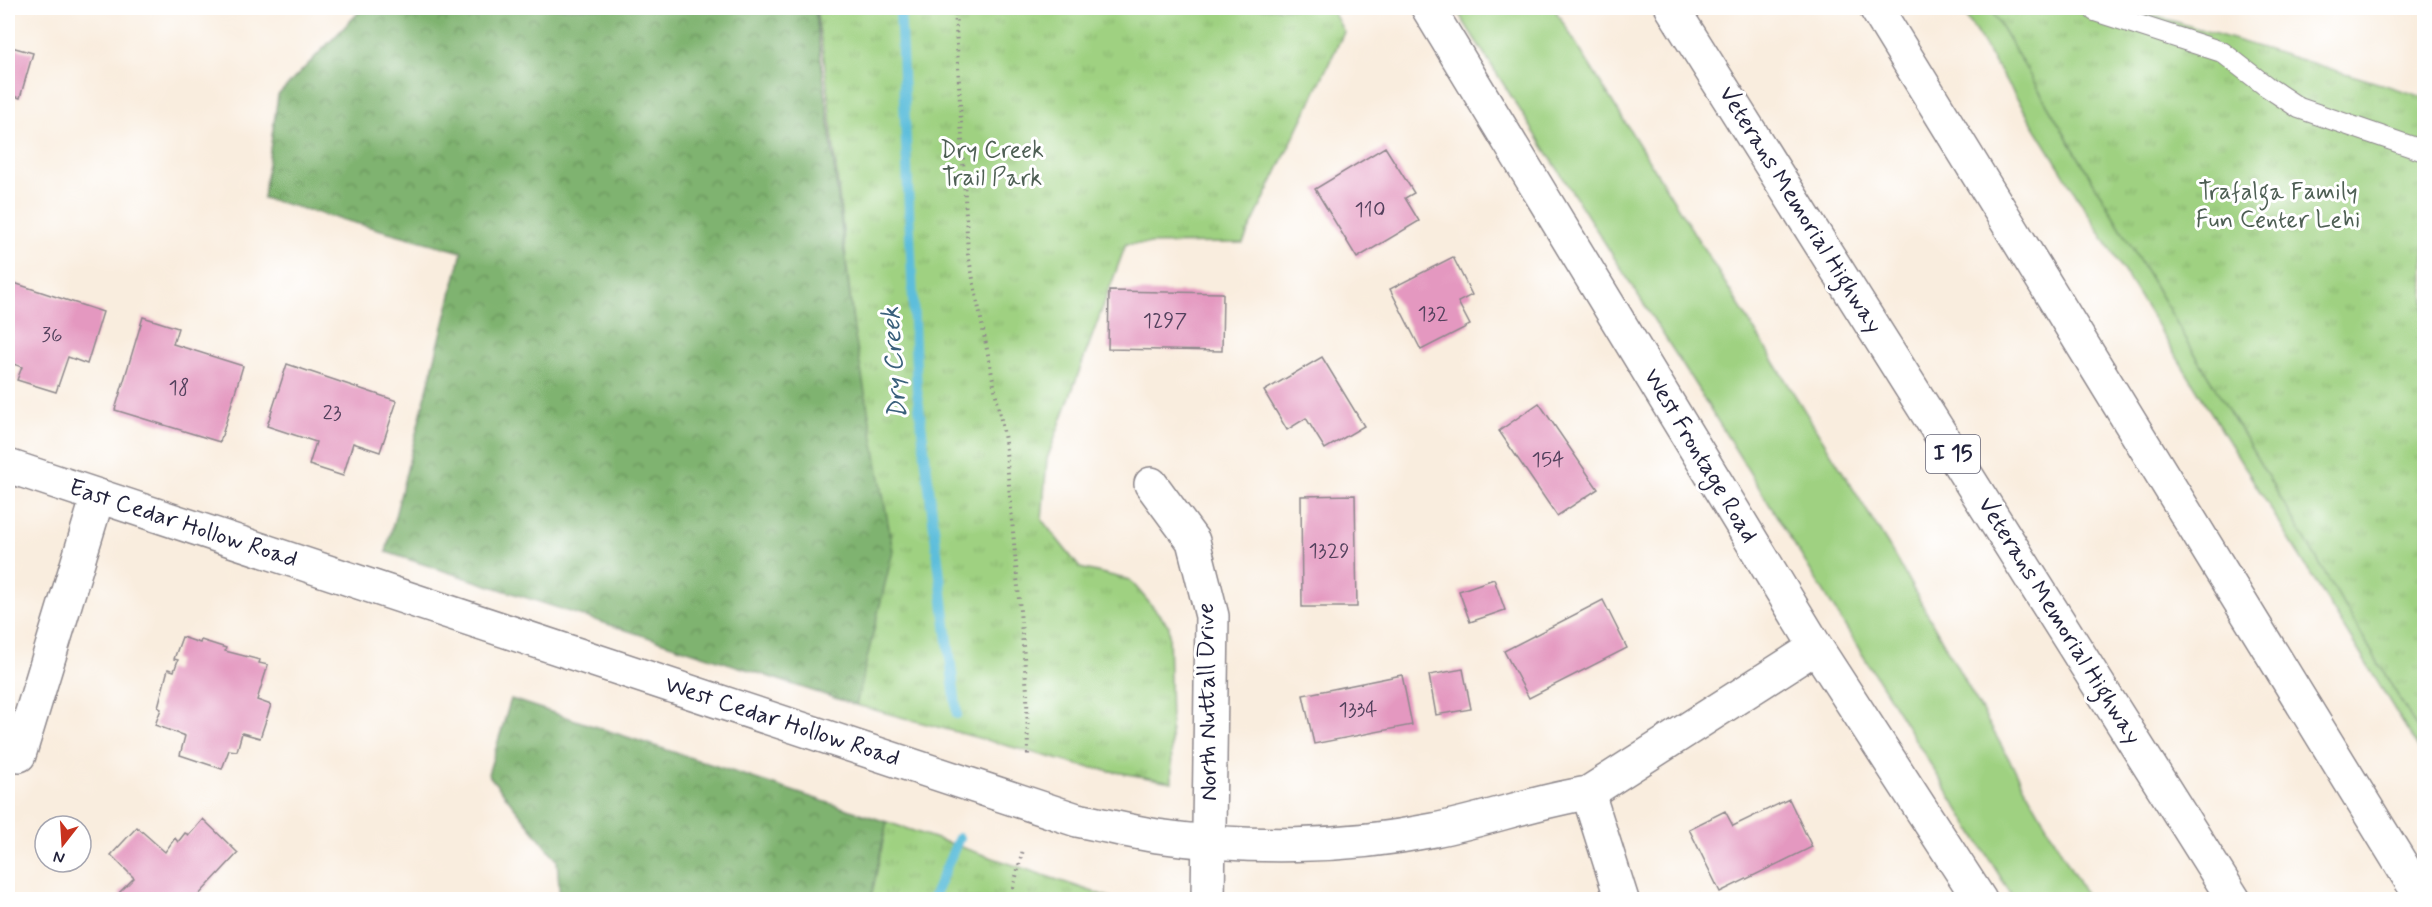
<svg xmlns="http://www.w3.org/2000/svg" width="2432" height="907" font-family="Mynerve,sans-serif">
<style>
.green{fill:#9fd181;stroke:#607a5e;stroke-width:1.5}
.forest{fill:url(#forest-crowns);stroke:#506a55;stroke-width:1.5}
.park{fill:url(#park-tufts);stroke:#607a5e;stroke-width:1.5}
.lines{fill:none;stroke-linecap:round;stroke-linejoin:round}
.stream{stroke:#5dbedb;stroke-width:10}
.building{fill:#e498c0}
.service-casing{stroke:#8e888c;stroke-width:22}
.minor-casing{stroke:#8e888c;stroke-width:36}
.tertiary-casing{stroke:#8e888c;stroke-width:36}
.motorway-casing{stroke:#8e888c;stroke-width:36}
.path{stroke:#8e888c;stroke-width:4;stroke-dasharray:1.5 4.5;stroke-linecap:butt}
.service{stroke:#fff;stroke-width:20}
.minor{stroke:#fff;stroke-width:33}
.tertiary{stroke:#fff;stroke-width:33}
.motorway{stroke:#fff;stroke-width:33}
.labels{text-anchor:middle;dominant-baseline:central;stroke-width:6;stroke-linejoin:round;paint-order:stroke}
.number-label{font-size:21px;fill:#52405c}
.shield{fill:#fff;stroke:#646476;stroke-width:1.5}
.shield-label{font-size:22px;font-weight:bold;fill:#22223b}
.park-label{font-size:24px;fill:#4e5f54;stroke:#fff}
.street-label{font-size:24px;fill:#22223b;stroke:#fff}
.water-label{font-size:26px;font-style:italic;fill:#3a607b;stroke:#fff}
</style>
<defs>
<pattern id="forest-crowns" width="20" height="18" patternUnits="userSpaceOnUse" patternTransform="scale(1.5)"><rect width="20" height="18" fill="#7fb36f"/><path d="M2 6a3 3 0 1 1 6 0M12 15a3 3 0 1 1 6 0" fill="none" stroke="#68915c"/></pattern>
<pattern id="park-tufts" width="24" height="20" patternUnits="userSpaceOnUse" patternTransform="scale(1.5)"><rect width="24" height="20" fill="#9fd181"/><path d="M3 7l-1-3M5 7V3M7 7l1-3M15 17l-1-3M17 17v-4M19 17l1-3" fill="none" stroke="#89b370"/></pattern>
</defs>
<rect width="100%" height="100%" fill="#fff"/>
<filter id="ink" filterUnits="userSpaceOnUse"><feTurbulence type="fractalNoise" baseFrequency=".0167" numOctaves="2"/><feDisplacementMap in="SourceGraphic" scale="12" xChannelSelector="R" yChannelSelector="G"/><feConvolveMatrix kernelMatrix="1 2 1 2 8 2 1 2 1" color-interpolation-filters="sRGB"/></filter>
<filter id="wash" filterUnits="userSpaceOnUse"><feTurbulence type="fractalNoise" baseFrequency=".008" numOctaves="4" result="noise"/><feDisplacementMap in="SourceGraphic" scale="24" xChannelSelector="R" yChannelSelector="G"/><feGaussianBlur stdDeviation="1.35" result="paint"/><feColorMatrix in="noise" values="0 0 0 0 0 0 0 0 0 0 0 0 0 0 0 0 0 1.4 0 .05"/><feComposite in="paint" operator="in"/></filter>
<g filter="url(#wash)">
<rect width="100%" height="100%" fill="#f9edde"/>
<path class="green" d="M1455,8H1554L1890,548L2088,899H2014L1696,386Z
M1961,8H1997L2424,698V757Z"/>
<path class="forest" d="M363,8H815L854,330L893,551L856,705L386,552L462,252L263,198L278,95Z
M511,699L887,822L871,899H560L557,860L488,774Z"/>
<path class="park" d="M816,8H1331L1344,32L1243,243L1126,244L1047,459L1042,520L1080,568L1130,580L1169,626L1172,782L1082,766L856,705L893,551L854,330L824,59Z
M1990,8H2130L2424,97V740Z
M887,822L1114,899H871Z"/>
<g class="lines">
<path class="stream" d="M900,8L917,390L957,714
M932,900L959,838"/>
</g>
<g id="blocks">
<path class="building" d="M8,46L33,53L20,98L8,94Z
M1385,147L1414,193L1405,198L1419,221L1357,258L1315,189Z
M1453,257L1472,295L1458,302L1470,325L1421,350L1390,289Z
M14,283L103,312L87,364L68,357L56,392L17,380L22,367L8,362V295L10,296Z
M1109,291L1223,293L1222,351L1108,349Z
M143,317L178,328L173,344L243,366L220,442L115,410Z
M1322,357L1364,426L1325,449L1306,418L1287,430L1264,391Z
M287,364L397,401L380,452L353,443L343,476L309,465L316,442L267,426Z
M1539,403L1598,489L1557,516L1499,431Z
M1355,495L1357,607H1302L1301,496Z
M1494,579L1505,610L1470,622L1459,591Z
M1603,600L1627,648L1529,698L1504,651Z
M182,637L200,643L201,640L226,648L225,651L260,660L259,663L268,665L257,700L271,705L260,738L242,733L237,751L229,750L222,769L180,755L185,736L155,725L161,709L158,707L168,669L174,671L178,660L174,659Z
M1463,669L1471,709L1436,715L1429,675Z
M1402,675L1412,725L1314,744L1303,695Z
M1789,799L1812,847L1720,892L1689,829L1725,811L1733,826Z
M203,819L238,853L195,899L188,897L186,900H127L119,893L134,878L111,855L137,827L165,852L175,838L178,842L185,833L189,835Z"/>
</g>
</g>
<g filter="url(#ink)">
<use href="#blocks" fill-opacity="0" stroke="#8e888c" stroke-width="1.5"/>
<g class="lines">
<defs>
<path id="service" d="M2093,8L2095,11L2222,52L2266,86L2299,108L2424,151"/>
<path id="minor" d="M1151,484L1193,541L1212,616L1208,900
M19,755L98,496
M1588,793L1622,900"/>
<path id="tertiary" d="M1428,8L1816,647L1980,900
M8,466L1077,820C1104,825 1131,832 1157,836C1247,849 1345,848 1434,830C1486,820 1536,801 1588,793L1816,647"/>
<path id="motorway" d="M1672,8L2234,900
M1876,8L2423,900"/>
</defs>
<use href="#service" class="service-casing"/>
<use href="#minor" class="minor-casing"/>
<use href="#tertiary" class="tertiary-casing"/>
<use href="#motorway" class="motorway-casing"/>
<path class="path" d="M955,8L968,254L1005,440L1027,691L1028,757
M1010,900L1023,850"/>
<use href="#service" class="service"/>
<use href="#minor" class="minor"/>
<use href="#tertiary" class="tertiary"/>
<use href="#motorway" class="motorway"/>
</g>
</g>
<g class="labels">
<g class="number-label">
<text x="1370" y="210">110</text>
<text x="1433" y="314">132</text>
<text x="1165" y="321">1297</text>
<text x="52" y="335">36</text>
<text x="179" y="388">18</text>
<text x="332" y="413">23</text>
<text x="1548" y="460">154</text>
<text x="1329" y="551">1329</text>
<text x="1358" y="710">1334</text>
</g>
<rect class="shield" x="1926" y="435" width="54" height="38" rx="4.5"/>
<g class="shield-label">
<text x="1953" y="454">I 15</text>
</g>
<g class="park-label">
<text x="992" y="150">Dry Creek<tspan x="992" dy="28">Trail Park</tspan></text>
<text x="2278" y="192">Trafalga Family<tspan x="2278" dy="28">Fun Center Lehi</tspan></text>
</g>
<g class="street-label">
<text transform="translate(1800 210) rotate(58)">Veterans Memorial Highway</text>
<text transform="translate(1700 456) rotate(59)">West Frontage Road</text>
<text transform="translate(183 524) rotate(18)">East Cedar Hollow Road</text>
<text transform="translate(2059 621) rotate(58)">Veterans Memorial Highway</text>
<text transform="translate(1208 702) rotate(-91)">North Nuttall Drive</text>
<text transform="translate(782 722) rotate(18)">West Cedar Hollow Road</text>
</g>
<g class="water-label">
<text transform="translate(895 363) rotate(-94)">Dry Creek</text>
</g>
</g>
<rect width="2432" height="907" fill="none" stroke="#fff" stroke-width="30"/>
<g transform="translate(63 844) rotate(197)"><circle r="28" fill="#ffffff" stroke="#a7a7b1" stroke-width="1.5"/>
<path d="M0-4.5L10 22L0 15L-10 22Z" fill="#c8321e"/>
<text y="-9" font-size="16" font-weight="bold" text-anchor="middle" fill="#22223b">N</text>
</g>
</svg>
